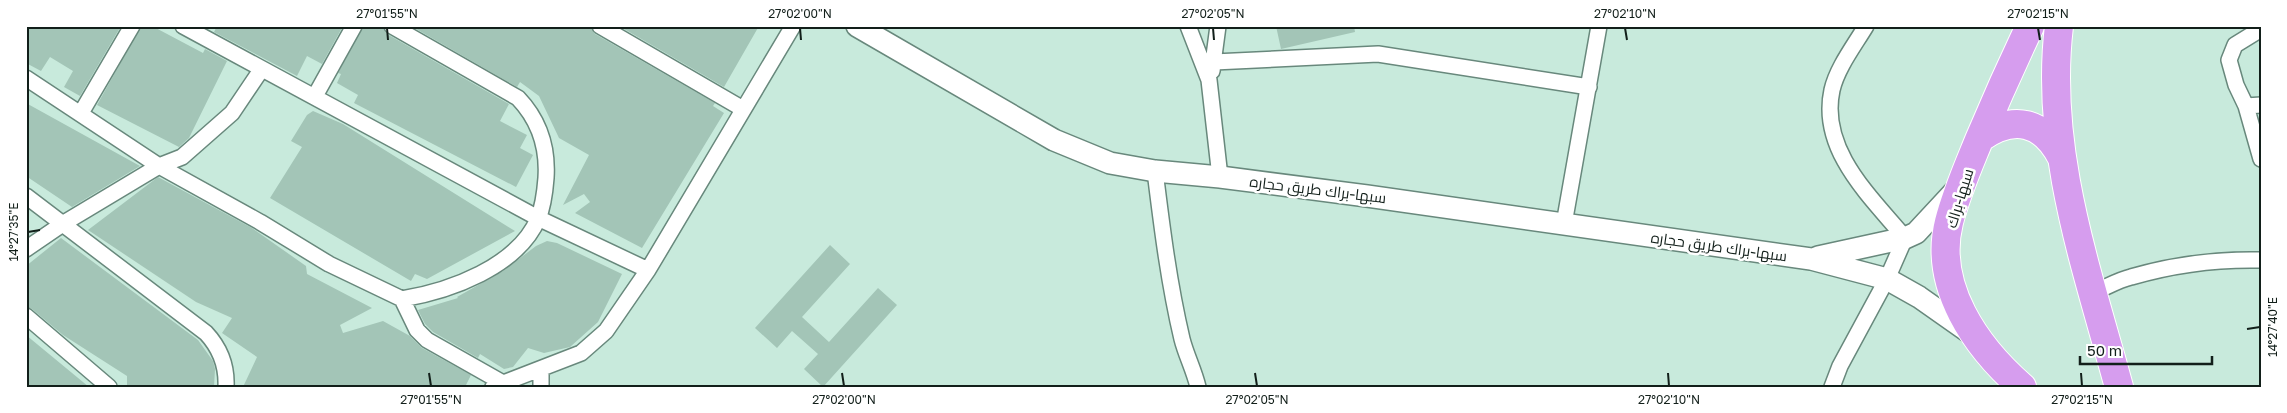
<svg xmlns="http://www.w3.org/2000/svg" width="2287" height="413" font-family="'Golos Text',Cairo,sans-serif">
<style>
.building{fill:#a3c5b7}
.lines{fill:none;stroke-linecap:round;stroke-linejoin:round}
.street-casing{stroke:#68887c;stroke-width:18}
.secondary-casing{stroke:#68887c;stroke-width:24}
.highway-casing{stroke:#fff;stroke-width:30}
.street{stroke:#fff;stroke-width:15}
.secondary{stroke:#fff;stroke-width:21}
.highway{stroke:#d69dee;stroke-width:28}
.ticks{fill:none;stroke:#121f1a;stroke-width:2}
.labels{text-anchor:middle;dominant-baseline:central;stroke-width:5;stroke-linejoin:round;paint-order:stroke}
.street-label{font-size:15px;fill:#121f1a;stroke:#fff}
.neatline{fill:none;stroke:#121f1a;stroke-width:2}
.ticks-label{font-size:12px;text-anchor:middle;fill:#121f1a}
</style>
<rect width="100%" height="100%" fill="#c8eadc"/>
<path class="building" d="M26,26H121L80,96L64,87L73,71L50,57L41,71L26,63Z
M141,26H152L203,53L205,49L227,61L189,138L179,147L97,105Z
M217,26H343L322,64L307,56L297,76L214,32Z
M363,26H383L387,34L509,104L500,121L527,135L520,148L533,155L516,187L354,103L358,95L337,83L341,74L338,73Z
M411,26H591L595,34L715,103L713,106L724,113L642,248L575,213L590,202L584,194L563,205L589,155L559,138L539,96L520,82L517,87Z
M619,26H759L724,87Z
M1276,26H1354L1355,32L1281,49Z
M26,103L140,166L72,207L26,176Z
M313,111L343,124L515,231L427,279L415,274L411,281L270,198L302,147L291,141L307,115Z
M158,177L252,228L306,266L307,274L372,308L340,325L343,333L383,321L410,336L422,348L471,375L466,385L243,387L257,357L222,333L232,318L196,302L88,230Z
M61,238L198,340L213,361L215,369L214,387H127V376L63,335L32,309L26,307V266Z
M547,241L557,243L622,274L598,322L570,347L544,353L528,348L513,367L504,369L480,354L478,358L433,332L425,324L418,310L458,298L457,297L503,271L536,246Z
M830,245L850,264L802,317L829,342L878,288L897,305L823,387L804,369L818,354L792,331L777,348L755,328Z
M26,335L89,387H26Z"/>
<g class="lines">
<defs>
<path id="street" d="M183,26L538,218L648,270
M600,26L743,109
M1188,26L1209,80L1220,177
M2261,29L2235,45L2229,60L2236,85L2246,106L2261,159
M1214,62L1378,54L1589,87
M1212,71L1218,26
M26,78L159,166L260,222L329,264L402,299C450,291 517,267 538,219C543,207 545,191 546,178C548,147 539,120 518,98L392,26
M315,96L354,26
M2246,106L2261,105
M81,113L132,26
M1155,171C1162,228 1169,284 1182,339C1186,355 1194,370 1198,387
M26,196L206,333C220,348 227,366 226,387
M1564,224L1599,26
M26,249L64,223L159,166L182,157L232,113L261,70
M2092,293C2105,288 2118,280 2131,277C2172,265 2218,259 2261,260
M402,299L417,330L427,340L503,383
M26,316L109,387
M541,369V387
M493,387L581,353L606,331L648,270L793,26
M1832,387L1840,366L1887,279L1905,238C1871,197 1819,150 1832,90C1837,68 1854,46 1866,26"/>
<path id="secondary" d="M857,26L1054,140L1110,163L1155,171L1220,177L1367,196L1811,259L1887,279L1919,297L1973,335
M1818,257L1905,238L1916,233L1956,190"/>
<path id="highway" d="M2059,26C2044,150 2087,269 2119,387
M1980,138C2014,114 2043,121 2062,158
M2022,387C1976,347 1933,286 1949,222C1956,194 1968,167 1979,140C1995,102 2012,64 2030,26"/>
</defs>
<use href="#street" class="street-casing"/>
<use href="#secondary" class="secondary-casing"/>
<use href="#highway" class="highway-casing"/>
<use href="#street" class="street"/>
<use href="#secondary" class="secondary"/>
<use href="#highway" class="highway"/>
</g>
<path class="ticks" d="M387,28L388,40M800,28L801,40M1213,28L1214,40M1625,28L1627,40M2038,28L2040,40M28,232L40,230M2247,329L2260,327M429,373L431,386M842,373L844,386M1255,373L1257,386M1668,373L1669,386M2081,373L2082,386"/>
<g class="labels">
<g class="street-label">
<text transform="translate(1318 189) rotate(7)">سبها-براك طريق حجاره</text>
<text transform="translate(1959 198) rotate(-73)">سبها-براك</text>
<text transform="translate(1719 246) rotate(8)">سبها-براك طريق حجاره</text>
</g>
</g>
<rect width="2287" height="413" fill="none" stroke="#ffffff" stroke-width="55"/>
<path d="M2080 356v8h132v-8" fill="none" stroke="#121f1a" stroke-width="2.5"/>
<text x="2087" y="356" font-size="15" fill="#121f1a" stroke="#ffffff" stroke-width="4" paint-order="stroke">50 m</text>
<rect x="28" y="28" width="2232" height="358" class="neatline"/>
<g class="ticks-label">
<text x="387" y="18">27°01'55"N</text>
<text x="800" y="18">27°02'00"N</text>
<text x="1213" y="18">27°02'05"N</text>
<text x="1625" y="18">27°02'10"N</text>
<text x="2038" y="18">27°02'15"N</text>
<text transform="translate(14 232) rotate(-90)" y="4">14°27'35"E</text>
<text transform="translate(2273 327) rotate(-90)" y="4">14°27'40"E</text>
<text x="431" y="404">27°01'55"N</text>
<text x="844" y="404">27°02'00"N</text>
<text x="1257" y="404">27°02'05"N</text>
<text x="1669" y="404">27°02'10"N</text>
<text x="2082" y="404">27°02'15"N</text>
</g>
</svg>
